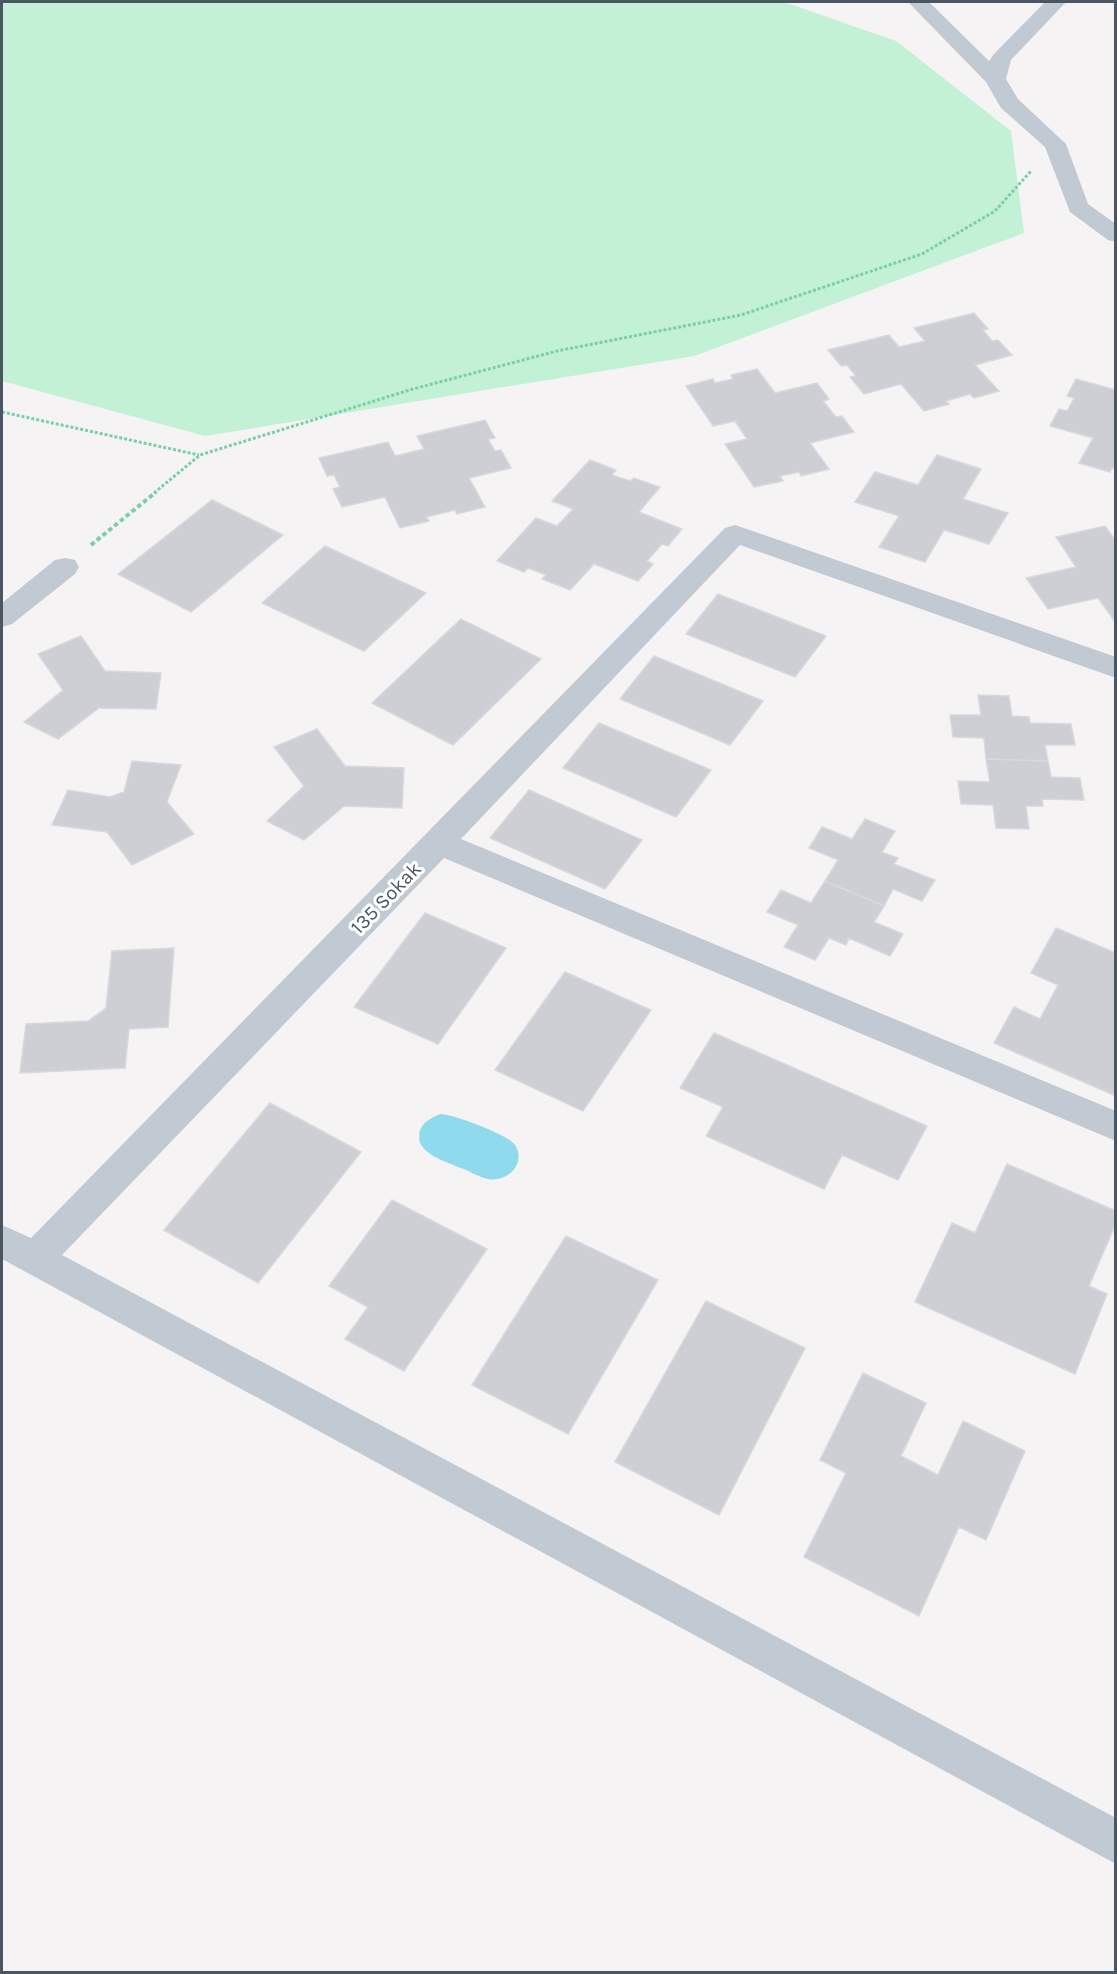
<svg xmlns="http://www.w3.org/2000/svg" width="1117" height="1974" font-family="Karla,sans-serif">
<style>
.green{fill:#c3f1d5}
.water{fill:#90daee}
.building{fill:#cdcfd5;stroke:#d7d9de;stroke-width:1.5}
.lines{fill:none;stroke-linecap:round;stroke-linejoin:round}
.path-far1{stroke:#7ad0a6;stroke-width:3;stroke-dasharray:3 2;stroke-linecap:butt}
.path{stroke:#7ad0a6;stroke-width:4;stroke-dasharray:4.5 3;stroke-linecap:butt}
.minor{fill:#c1cad2;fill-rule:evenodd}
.labels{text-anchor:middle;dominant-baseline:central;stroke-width:6;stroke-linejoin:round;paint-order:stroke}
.street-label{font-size:20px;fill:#4a5661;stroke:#fff}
</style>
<rect width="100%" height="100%" fill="#f5f3f3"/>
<path class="green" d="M2,2H784L896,41L1011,131L1024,233L694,356L205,436L2,381Z"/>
<path class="water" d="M440,1114C453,1114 509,1135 515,1145C527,1163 507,1183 488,1179C478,1177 468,1170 458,1167C445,1161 428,1157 420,1143C416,1127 426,1120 440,1114Z"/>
<path class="building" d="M974,313L988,329L983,330L992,341L998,340L1012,355L975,365L999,391L974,398L970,394L946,401L949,404L924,411L901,384L864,394L850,377L856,376L847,365L841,366L828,350L889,335L899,347L925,341L914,328Z
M757,369L775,393L817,383L829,399L823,401L836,417L842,416L854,432L810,443L829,469L801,476L799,472L780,476L783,481L754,487L725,444L747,439L735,421L713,426L686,386L713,379L715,383L733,379L731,375Z
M1076,379L1116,390V469L1112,468L1110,472L1079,463L1093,438L1050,426L1059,409L1067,411L1074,398L1067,396Z
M485,420L495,438L488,439L495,451L501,450L511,468L469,478L485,507L457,514L455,510L426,517L429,521L400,528L385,497L342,507L333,489L340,487L334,475L327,476L319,458L388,442L395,456L424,449L417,436Z
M937,455L981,469L963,499L1008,513L989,544L944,530L925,562L879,547L899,516L855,502L875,472L918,485Z
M590,460L616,470L612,475L630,481L634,478L660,487L639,512L682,529L668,546L662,544L647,561L653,564L638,581L594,564L570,590L542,579L546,575L528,568L524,572L497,561L536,518L557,526L573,509L552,501Z
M212,500L283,535L191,612L118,574Z
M1105,526L1116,541V623L1098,598L1048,609L1026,578L1076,567L1056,537Z
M325,546L426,593L364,651L262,603Z
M718,594L826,636L795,677L686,634Z
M461,619L541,659L453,745L372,703Z
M81,636L105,671L161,673L156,709L99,708L58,739L24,722L63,690L38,654Z
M654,656L763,701L730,745L620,699Z
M978,695L1009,696L1012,716L1029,717L1030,723L1071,724L1075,745H1045L1048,761L986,759L984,738L953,737L950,715H981Z
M599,723L711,770L676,817L563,768Z
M317,729L345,766L404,768L402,808L344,806L304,840L267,821L304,786L274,747Z
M986,759L1048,761L1051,777L1080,778L1084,800L1042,799L1043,806H1026L1029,829L996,828L993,805L961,804L958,781L990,782Z
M132,761L181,765L167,802L194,834L132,865L107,832L52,825L68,790L110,797L124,792Z
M529,790L642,840L605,889L490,838Z
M865,819L895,831L882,852L898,858L894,864L935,880L922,901L893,889L884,906L825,881L838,860L809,848L822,827L852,839Z
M825,881L884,906L874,922L903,934L890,956L849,938L846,945L829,938L815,960L784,947L798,925L767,912L781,890L811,903Z
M425,913L506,948L438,1044L354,1007Z
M1056,928L1116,953V1096L994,1043L1014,1007L1040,1019L1058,985L1031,973Z
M174,948L168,1027L129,1029L125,1068L20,1073L26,1024L88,1021L106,1008L112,951Z
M565,972L651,1010L583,1111L495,1070Z
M714,1033L927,1126L898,1180L842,1155L824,1189L706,1136L723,1107L680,1088Z
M270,1103L361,1152L258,1283L164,1230Z
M1007,1164L1116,1211V1223L1089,1286L1107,1294L1075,1374L915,1302L952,1223L975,1233Z
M392,1200L487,1249L404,1371L345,1339L368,1307L329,1286Z
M566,1236L658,1280L568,1434L472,1385Z
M706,1301L805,1348L719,1515L615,1462Z
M863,1373L926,1403L901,1456L938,1475L963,1421L1025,1451L986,1540L959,1527L919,1616L804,1557L846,1473L820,1460Z"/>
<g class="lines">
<path class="path-far1" d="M2,412L199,455
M154,493L200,455L413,389L557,351L741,315L922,254L995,211L1031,171"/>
<path class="path" d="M91,545L156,492"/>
<path class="minor" d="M908,2H929L989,61L994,54L1045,2H1066L1011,60L1006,79L1018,99L1066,144L1088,204L1116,224V242L1108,240L1070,212L1045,147L1001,108L986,82Z
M735,525L1116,657V678L740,545L461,839L1116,1111V1141L444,858L62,1255L1116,1818V1864L2,1259V1225L31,1238L725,528Z
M65,558L75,560L79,567L75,574L12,624L2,627V603L55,560Z"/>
</g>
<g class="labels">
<g class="street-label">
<text transform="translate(386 898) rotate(-46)">135 Sokak</text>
</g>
</g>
<rect width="1117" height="1974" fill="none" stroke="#4a5661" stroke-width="6"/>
</svg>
